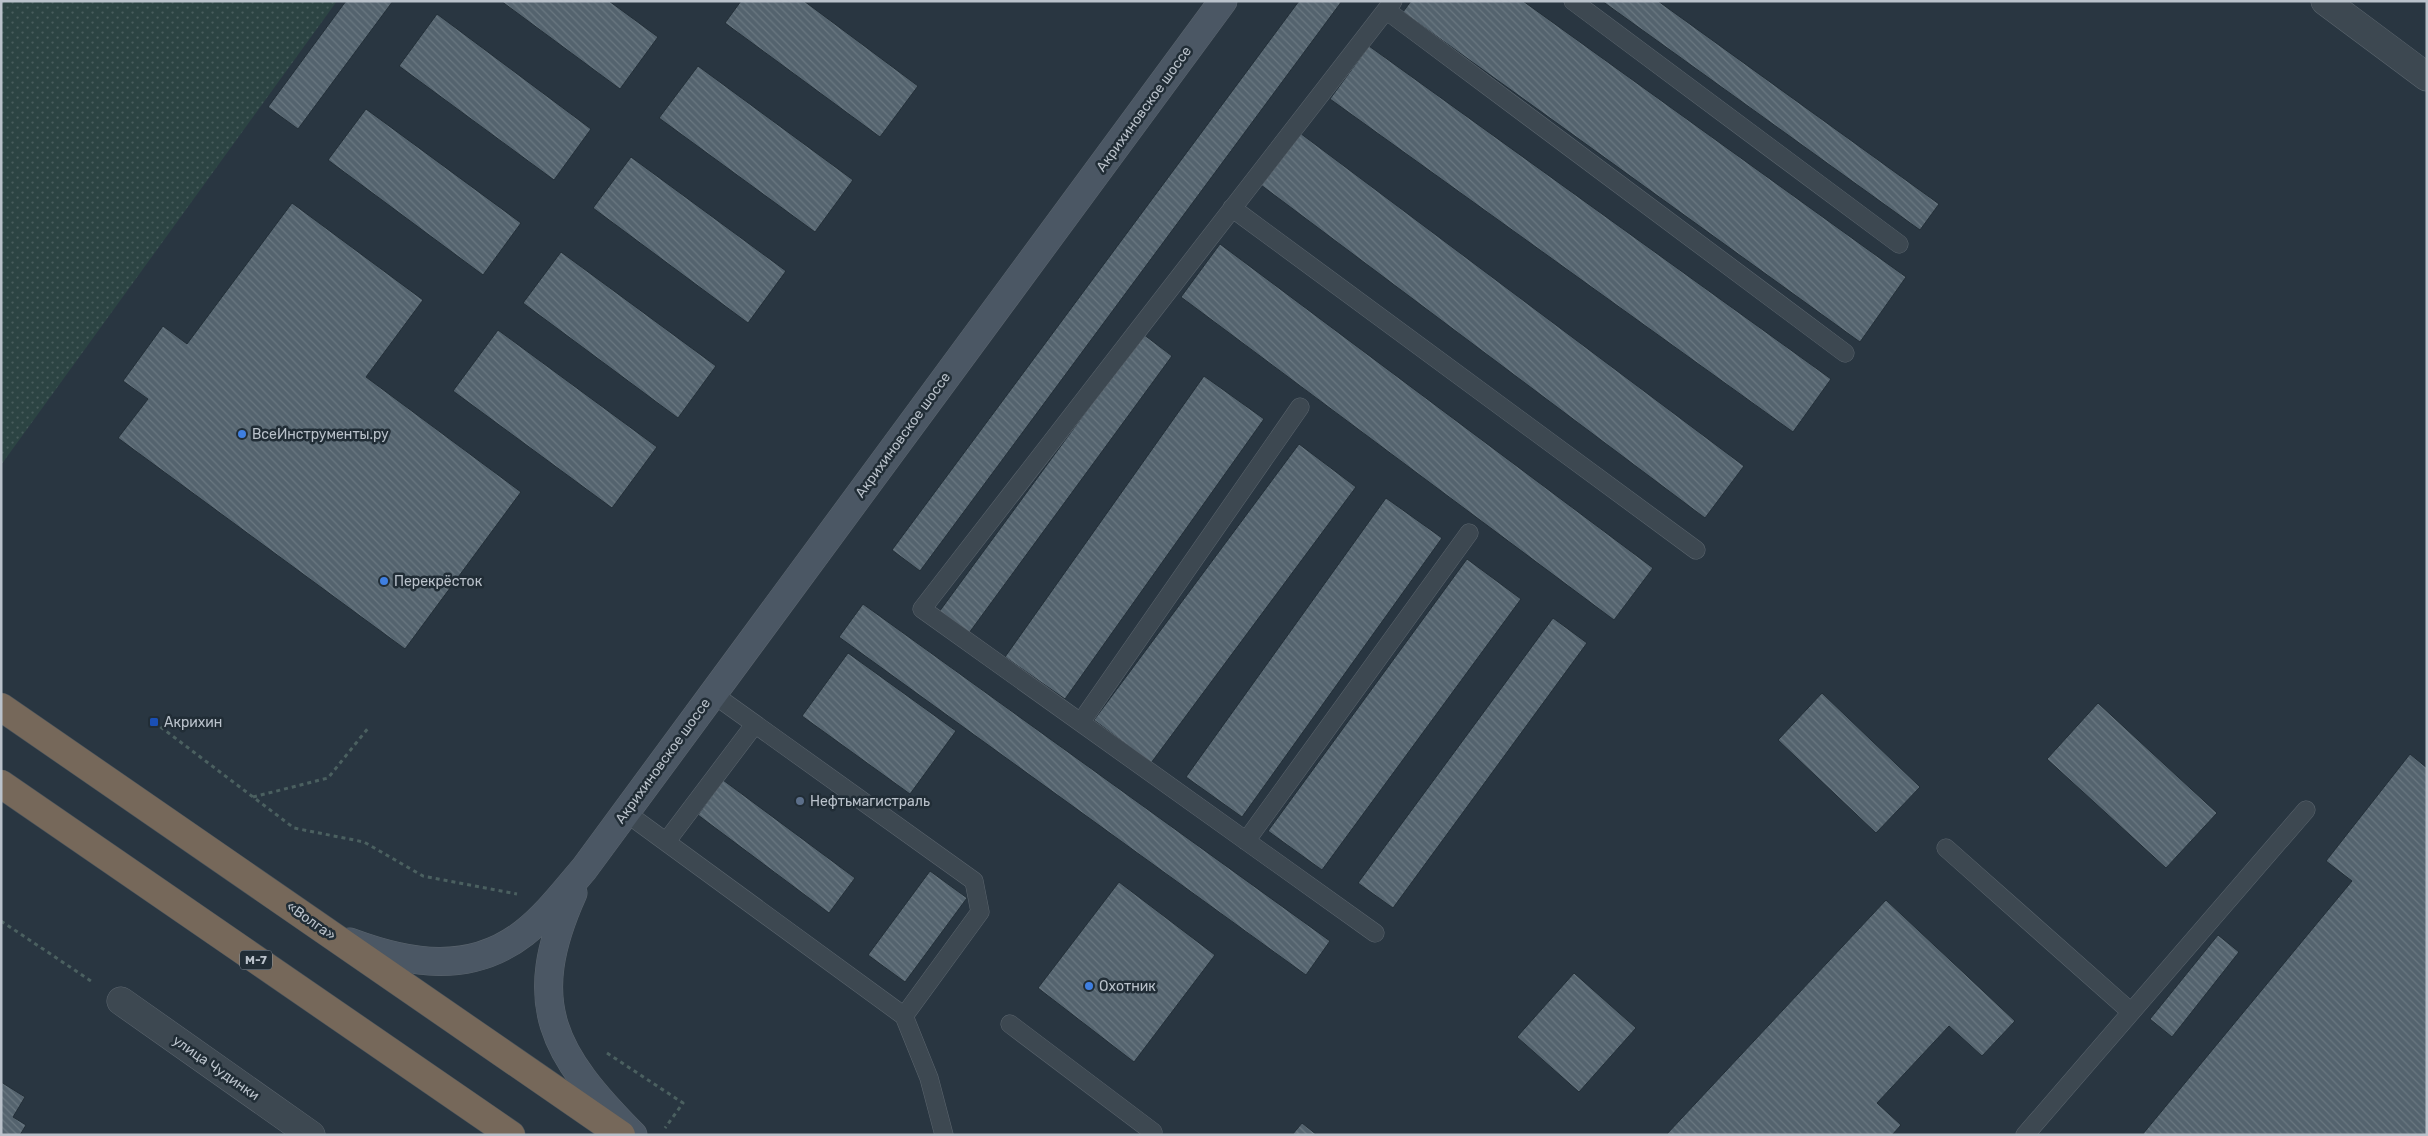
<svg xmlns="http://www.w3.org/2000/svg" width="2428" height="1136" font-family="Rubik,sans-serif">
<style>
.grass{fill:url(#grass-dots)}
.building{fill:url(#building-back-hatch);stroke:#232f38}
.lines{fill:none;stroke-linecap:round;stroke-linejoin:round}
.lane-casing{stroke:#5b656e;stroke-width:19}
.street-casing{stroke:#5b656e;stroke-width:29}
.secondary-casing{stroke:#5b656e;stroke-width:29}
.highway-casing{stroke:#47525b;stroke-width:29}
.path{stroke:#4b6060;stroke-width:3;stroke-dasharray:4 4;stroke-linecap:butt}
.lane{stroke:#3d4851;stroke-width:18}
.street{stroke:#3d4851;stroke-width:28}
.secondary{stroke:#4b5764;stroke-width:28}
.highway{stroke:#76685a;stroke-width:28}
.shop-dot{fill:#3f7fe0;stroke:#212d36;stroke-width:2}
.transit-dot{fill:#1a4fb4;stroke:#212d36;stroke-width:2}
.service-dot{fill:#5c6f8a;stroke:#212d36;stroke-width:2}
.labels{text-anchor:middle;dominant-baseline:central;stroke-width:5;stroke-linejoin:round;paint-order:stroke}
.shield{fill:#212d36;stroke:#8c959e;stroke-width:1}
.shield-label{font-size:12px;font-weight:bold;fill:#bac2cb}
.street-label{font-size:14px;fill:#bac2cb;stroke:#212d36}
.poi-label{font-size:14px;fill:#bac2cb;stroke:#212d36;text-anchor:start}
</style>
<defs>
<pattern id="grass-dots" width="8" height="8" patternUnits="userSpaceOnUse" patternTransform="scale(1.25)"><rect width="8" height="8" fill="#2c4443"/><path d="M2 2h.1M6 6h.1" fill="none" stroke="#485d5d" stroke-width="1.8" stroke-linecap="round"/></pattern>
<pattern id="building-back-hatch" width="6" height="6" patternUnits="userSpaceOnUse" patternTransform="scale(1.25)"><rect width="6" height="6" fill="#54636e"/><path d="M-1 5l2 2M0 0l6 6M5-1l2 2" fill="none" stroke="#6a7881"/></pattern>
</defs>
<rect width="100%" height="100%" fill="#293641"/>
<path class="grass" d="M1,1H337L1,465Z"/>
<path class="building" d="M346,1H393L298,129L268,107Z
M501,1H609L658,37L620,89Z
M741,1H804L918,86L880,137L725,23Z
M1299,1H1342L920,571L892,550Z
M1411,1H1523L1906,277L1860,342L1403,12Z
M1602,1H1658L1939,204L1920,230Z
M437,14L591,129L554,180L399,66Z
M1369,46L1831,379L1793,432L1330,99Z
M698,66L853,180L815,232L659,118Z
M366,109L521,223L483,275L328,160Z
M1300,133L1744,466L1705,518L1261,185Z
M631,157L786,271L748,323L593,208Z
M292,203L423,300L366,377L521,492L405,649L118,438L148,399L123,381L163,326L187,344Z
M1220,244L1653,568L1614,620L1181,297Z
M561,252L716,366L678,418L523,303Z
M498,330L657,447L612,508L453,391Z
M1143,334L1172,356L969,633L939,612Z
M1204,376L1264,419L1065,699L1005,657Z
M1299,444L1356,487L1151,763L1094,720Z
M1386,498L1442,538L1242,817L1186,777Z
M1467,559L1521,599L1322,870L1268,831Z
M863,604L1330,941L1306,975L839,637Z
M1553,618L1587,643L1393,908L1358,883Z
M848,653L956,731L910,794L802,716Z
M1822,693L1920,787L1876,833L1778,740Z
M2098,703L2217,813L2166,868L2047,759Z
M2410,754L2427,768V1135H2142L2352,881L2326,861Z
M723,780L855,878L829,913L698,815Z
M930,871L967,898L905,982L868,955Z
M1119,882L1215,955L1134,1062L1038,988Z
M1886,900L2015,1021L1982,1056L1949,1026L1877,1103L1901,1125L1892,1135H1666Z
M2218,935L2239,952L2172,1037L2150,1019Z
M1574,973L1636,1028L1579,1092L1517,1037Z
M1,1082L25,1097L13,1117L26,1125L20,1135H1Z
M1302,1123L1317,1135H1292Z"/>
<g class="lines">
<defs>
<path id="lane" d="M1573,1L1899,244
M1386,10L1845,353
M1232,208L1696,550
M713,694L974,881L980,912L904,1016L929,1078L944,1135
M1081,722L1300,407
M625,812L904,1016
M1246,841L1469,533
M666,842L755,724
M1946,848L2131,1012
M1375,933L922,609L1393,1
M1010,1024L1153,1132L1151,1135
M2025,1135L2306,810"/>
<path id="street" d="M2325,1L2427,77
M121,1001L311,1135"/>
<path id="secondary" d="M573,893C523,1004 553,1054 633,1135
M350,942C409,964 470,975 524,933C547,915 565,891 584,869L1223,1"/>
<path id="highway" d="M1,707L621,1135
M1,784L511,1135"/>
</defs>
<use href="#lane" class="lane-casing"/>
<use href="#street" class="street-casing"/>
<use href="#secondary" class="secondary-casing"/>
<use href="#highway" class="highway-casing"/>
<path class="path" d="M154,722L294,828L364,842L423,876L517,894
M253,797L328,778L369,727
M1,921L94,983
M607,1053L683,1103L665,1128"/>
<use href="#lane" class="lane"/>
<use href="#street" class="street"/>
<use href="#secondary" class="secondary"/>
<use href="#highway" class="highway"/>
</g>
<g class="shop-dot">
<circle cx="242" cy="434" r="5"/>
<circle cx="384" cy="581" r="5"/>
<circle cx="1089" cy="986" r="5"/>
</g>
<rect class="transit-dot" x="149" y="717" width="10" height="10" rx="2.5"/>
<circle class="service-dot" cx="800" cy="801" r="5"/>
<g class="labels">
<rect class="shield" x="240" y="950.5" width="32" height="19" rx="4"/>
<g class="shield-label">
<text x="256" y="960">М-7</text>
</g>
<g class="street-label">
<text transform="translate(1144 109) rotate(-54)">Акрихиновское шоссе</text>
<text transform="translate(903 435) rotate(-54)">Акрихиновское шоссе</text>
<text transform="translate(663 761) rotate(-54)">Акрихиновское шоссе</text>
<text transform="translate(311 921) rotate(35)">«Волга»</text>
<text transform="translate(216 1068) rotate(35)">улица Чудинки</text>
</g>
<g class="poi-label">
<text x="252" y="434">ВсеИнструменты.ру</text>
<text x="394" y="581">Перекрёсток</text>
<text x="164" y="722">Акрихин</text>
<text x="810" y="801">Нефтьмагистраль</text>
<text x="1099" y="986">Охотник</text>
</g>
</g>
<rect width="2428" height="1136" fill="none" stroke="#bac2cb" stroke-width="5"/>
</svg>
